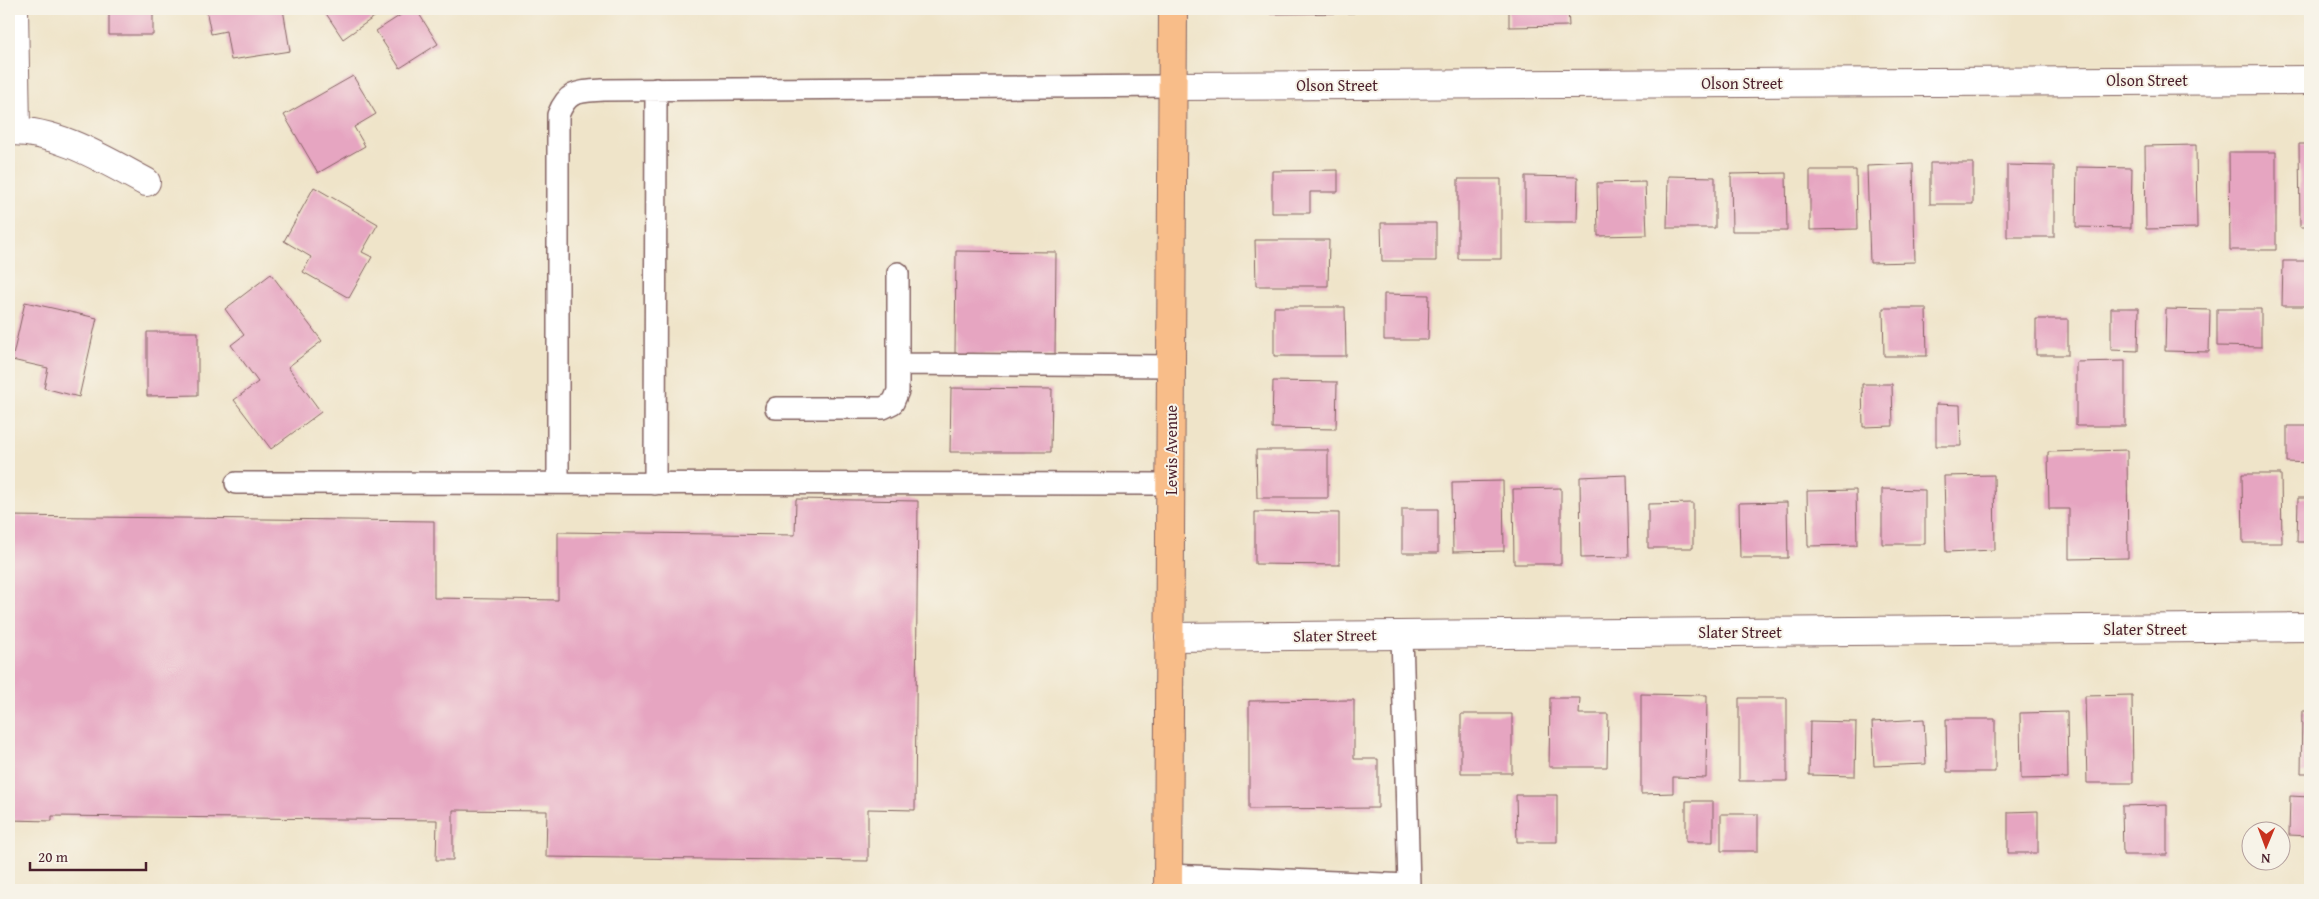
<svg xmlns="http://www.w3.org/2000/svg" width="2319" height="899" font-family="'Gentium Book Plus',serif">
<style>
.building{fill:#e6a5c1}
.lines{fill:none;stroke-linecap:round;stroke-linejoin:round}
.service-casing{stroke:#846462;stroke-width:24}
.minor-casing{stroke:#846462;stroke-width:30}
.primary-casing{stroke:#846462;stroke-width:30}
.service{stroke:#fff;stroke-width:21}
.minor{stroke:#fff;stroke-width:28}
.primary{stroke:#f8bd89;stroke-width:28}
.labels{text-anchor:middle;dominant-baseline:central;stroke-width:4;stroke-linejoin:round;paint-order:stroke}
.street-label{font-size:16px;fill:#4a1f2b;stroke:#f7f3e8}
</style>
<rect width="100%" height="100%" fill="#f7f3e8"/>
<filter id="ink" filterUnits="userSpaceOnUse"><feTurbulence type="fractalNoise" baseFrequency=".02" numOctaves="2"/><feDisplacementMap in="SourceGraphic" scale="10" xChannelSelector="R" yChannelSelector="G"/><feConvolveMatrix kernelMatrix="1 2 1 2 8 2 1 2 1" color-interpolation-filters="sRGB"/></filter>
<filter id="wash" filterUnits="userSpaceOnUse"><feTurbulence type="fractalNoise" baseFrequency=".0096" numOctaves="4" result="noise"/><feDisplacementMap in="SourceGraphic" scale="20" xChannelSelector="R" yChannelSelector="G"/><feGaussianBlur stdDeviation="1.12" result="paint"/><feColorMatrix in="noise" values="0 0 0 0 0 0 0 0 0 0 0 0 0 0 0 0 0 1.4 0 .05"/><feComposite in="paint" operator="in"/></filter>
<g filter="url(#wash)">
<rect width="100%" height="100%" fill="#efe4c9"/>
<g id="blocks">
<path class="building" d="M109,9H153V35H109Z
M206,9H283L290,51L231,60L226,31L211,34Z
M323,9H377L380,13L343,39Z
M410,9H416L438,44L400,68L376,31Z
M1269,9H1354V13L1270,14Z
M1509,9H1568L1569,26L1509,27Z
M1723,9H1770V12L1723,11Z
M353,76L376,114L354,127L365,146L318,173L284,115Z
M2299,144H2310V227H2300Z
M2196,145L2197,228L2146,229L2145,146Z
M2229,152H2276V250H2230Z
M1930,163H1973V204H1930Z
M1913,164L1915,262L1870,263L1867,166Z
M2007,165L2054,166V237H2007Z
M2077,167L2132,168L2131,228L2076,227Z
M1338,170V192H1310V213H1272V171Z
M1810,170H1856L1857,229L1810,230Z
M1786,173L1787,231H1732L1731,174Z
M1525,176L1578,177L1577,222H1525Z
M1668,176L1715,177V228H1667Z
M1458,179H1501V259H1458Z
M1645,182L1647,235L1598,236L1597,183Z
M314,187L378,224L362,252L372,257L349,298L303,272L311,257L284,241Z
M1381,223H1436V261H1382Z
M1255,240H1329L1328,286H1256Z
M956,251L1056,252L1055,356L955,355Z
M2283,261H2310V306H2282Z
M271,274L322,341L288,367L321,412L271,449L234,400L258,382L231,345L244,335L225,309Z
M1384,294L1429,295L1428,340H1384Z
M25,302L97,318L79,397L44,388L48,368L12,360Z
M1274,307H1345L1346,356H1274Z
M1883,308H1926L1927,356H1884Z
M2111,308H2139L2138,351L2111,350Z
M2166,309L2210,310L2209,352L2165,351Z
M2217,309H2261V347L2217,346Z
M2036,319H2068V355H2036Z
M147,332H198V395L147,396Z
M2125,361V426H2076V362Z
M1273,381L1337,382L1336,429L1272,428Z
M1862,384H1892L1893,426L1863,427Z
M951,388L1052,389L1051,452H950Z
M1936,404L1960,405L1961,446H1936Z
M2287,426H2310V463L2287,462Z
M1256,450H1328V498H1257Z
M2127,450L2128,558L2069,559V509H2049L2048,452Z
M2242,474H2281L2282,543H2243Z
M1627,475L1629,557L1581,558L1580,477Z
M1994,475L1995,550L1946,552L1944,476Z
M1503,481L1504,551L1453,552L1452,482Z
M1561,488V564H1514L1513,489Z
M1882,489L1925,490V544H1882Z
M1856,490L1857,545L1808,546L1807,491Z
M2298,498H2310V542H2297Z
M796,499L918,501L915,810L868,809V861L546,857L547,811L453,810V860H436L437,820L52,816V821L9,820V516L434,521V598L558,600V532L795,535Z
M1787,502L1788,558H1740L1739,503Z
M1693,503V548H1648V504Z
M1402,509H1438V553H1402Z
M1255,512L1339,513V565L1255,564Z
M1641,694L1707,695L1706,778L1673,777V793L1641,794Z
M2132,695L2133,783H2087L2085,696Z
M1550,698H1580L1579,714H1608L1607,767H1549Z
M1739,698H1787V781H1739Z
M1354,700V759H1378V808L1249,809V701Z
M2302,711H2310V773H2301Z
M2067,712L2068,778L2021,779L2020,713Z
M1461,714H1512V773H1461Z
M1924,719L1926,764L1874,766L1872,722Z
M1946,719H1995V772H1947Z
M1810,721L1856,722L1855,776L1809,775Z
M1516,795H1557V842H1517Z
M2290,796L2310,797V836L2289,835Z
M1686,801H1713V842H1686Z
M2167,805V855H2123L2122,806Z
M2038,811V853H2008V812Z
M1721,814H1758V851H1721Z"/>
</g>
</g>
<g filter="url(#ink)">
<use href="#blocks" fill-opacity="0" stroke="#846462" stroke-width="1"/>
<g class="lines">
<defs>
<path id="service" d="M899,364L1171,366
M776,408H883L893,403L898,391V273
M236,483L1171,484
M558,483V115C568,90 578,92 603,90L1173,86
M655,484L656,89
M1168,875L1409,885L1402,635"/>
<path id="minor" d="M14,9L16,131
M1173,86L2310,80
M9,131C57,130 105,160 146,182
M1169,637L2310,627"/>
<path id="primary" d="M1168,890L1173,9"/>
</defs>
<use href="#service" class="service-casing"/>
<use href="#minor" class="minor-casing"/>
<use href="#primary" class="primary-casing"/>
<use href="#service" class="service"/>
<use href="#minor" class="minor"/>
<use href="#primary" class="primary"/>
</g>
</g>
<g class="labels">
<g class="street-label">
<text x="2147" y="80">Olson Street</text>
<text x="1742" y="83">Olson Street</text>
<text x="1337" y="85">Olson Street</text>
<text transform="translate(1171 450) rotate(-90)">Lewis Avenue</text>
<text x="2145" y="629">Slater Street</text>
<text x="1740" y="632">Slater Street</text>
<text transform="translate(1335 635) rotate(-1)">Slater Street</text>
</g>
</g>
<rect width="2319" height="899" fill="none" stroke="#f7f3e8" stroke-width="30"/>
<g transform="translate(2266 846) rotate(181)"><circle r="24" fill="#f7f3e8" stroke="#b29e9c"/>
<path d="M0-4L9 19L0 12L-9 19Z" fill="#c8321e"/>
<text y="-8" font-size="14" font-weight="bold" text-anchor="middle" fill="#4a1f2b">N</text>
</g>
<path d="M30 862v8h116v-8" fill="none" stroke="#4a1f2b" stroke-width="2.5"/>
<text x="38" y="862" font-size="15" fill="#4a1f2b" stroke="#f7f3e8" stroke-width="4" paint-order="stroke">20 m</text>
</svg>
